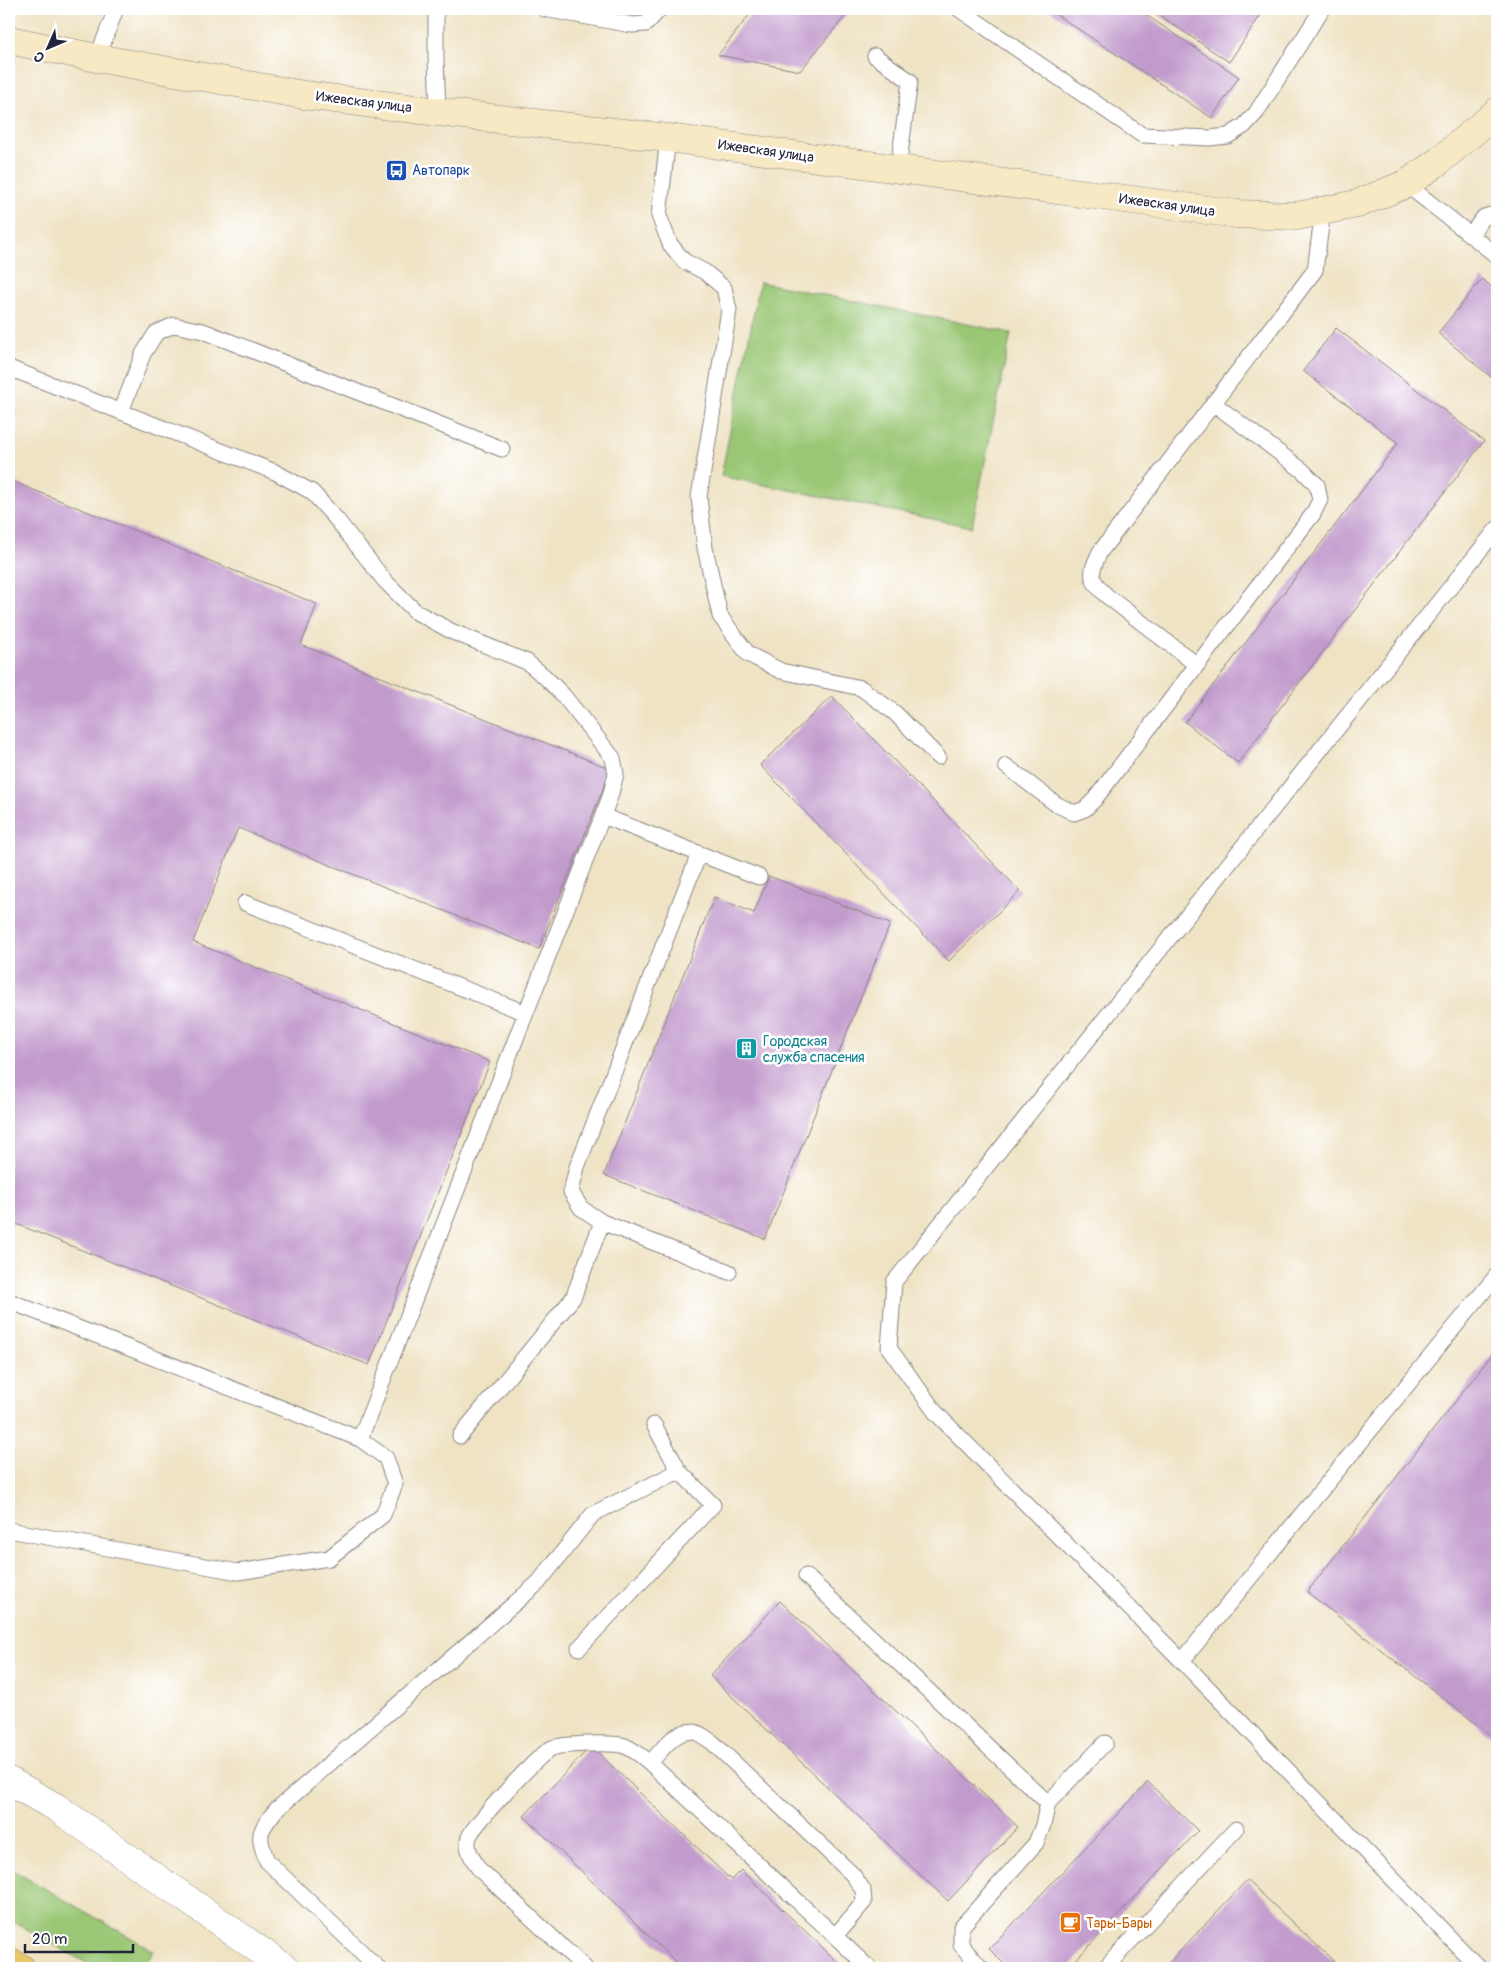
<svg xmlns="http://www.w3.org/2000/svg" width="1506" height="1977" font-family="Pangolin,sans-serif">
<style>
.green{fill:#9ac775;stroke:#5e7458}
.building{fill:#c29bcd}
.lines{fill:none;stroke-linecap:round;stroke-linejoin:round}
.lane-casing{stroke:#888280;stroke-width:17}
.street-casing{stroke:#888280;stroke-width:29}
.secondary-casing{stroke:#888280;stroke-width:29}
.primary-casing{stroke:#888280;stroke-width:29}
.lane{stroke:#fff;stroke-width:15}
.street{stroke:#fff;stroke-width:28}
.secondary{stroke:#f6e9c3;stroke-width:28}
.primary{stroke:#e9c769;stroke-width:28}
.labels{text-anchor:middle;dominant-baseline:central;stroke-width:5;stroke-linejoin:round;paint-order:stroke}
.street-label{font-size:14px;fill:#22223b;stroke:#fff}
.transit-label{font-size:14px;fill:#164399;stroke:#fff;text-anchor:start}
.culture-label{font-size:14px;fill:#0d838f;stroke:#fff;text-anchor:start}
.food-label{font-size:14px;fill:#c56008;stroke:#fff;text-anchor:start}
</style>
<rect width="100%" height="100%" fill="#fff"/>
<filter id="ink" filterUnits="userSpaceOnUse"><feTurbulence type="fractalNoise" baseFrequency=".02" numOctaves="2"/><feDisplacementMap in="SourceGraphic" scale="10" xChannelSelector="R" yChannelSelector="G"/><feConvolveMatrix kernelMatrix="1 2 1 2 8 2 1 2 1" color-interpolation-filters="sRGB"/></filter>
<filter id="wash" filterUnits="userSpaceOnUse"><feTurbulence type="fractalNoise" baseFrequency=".0096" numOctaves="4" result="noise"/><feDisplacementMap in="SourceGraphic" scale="20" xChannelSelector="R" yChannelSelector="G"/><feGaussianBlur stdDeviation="1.12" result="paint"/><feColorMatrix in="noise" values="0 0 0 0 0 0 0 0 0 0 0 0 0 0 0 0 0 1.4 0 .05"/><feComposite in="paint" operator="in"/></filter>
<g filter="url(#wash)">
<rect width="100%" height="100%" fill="#efe3c4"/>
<path class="green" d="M760,282L1011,333L972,527L721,476Z
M9,1868L154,1951L143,1968H95L9,1919Z"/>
<g id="blocks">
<path class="building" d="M754,9H851L800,71L718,55Z
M1048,9H1137L1239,77L1212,118Z
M1150,9H1265L1229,62Z
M1482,279L1497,291V382L1438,333Z
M1336,328L1484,441L1238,763L1185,722L1398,443L1303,371Z
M9,480L317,604L301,645L611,769L539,949L238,828L193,942L490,1062L369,1365L9,1221Z
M832,696L1020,891L949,961L760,765Z
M769,876L890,924L765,1239L604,1175L714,897L754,913Z
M1497,1348V1740L1307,1592Z
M780,1601L1018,1827L948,1901L710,1676Z
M591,1746L731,1880L741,1870L844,1968H682L524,1816Z
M1148,1782L1198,1831L1068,1968H1008L989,1949Z
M1247,1880L1341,1968H1164Z"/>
</g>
</g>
<g filter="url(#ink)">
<use href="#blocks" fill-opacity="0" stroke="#888280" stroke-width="1"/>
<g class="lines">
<defs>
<path id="lane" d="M436,9V57L438,112
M544,9L632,25L646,24L660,9
M959,9L1142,135L1209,138L1228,136L1244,126L1256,113L1322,9
M875,56L910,81L898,169
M97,58L116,9
M668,138L659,216L670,244L684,261L705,272L724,288L729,310L699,497L705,548L720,616L748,654L781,671L861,688L895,713L938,757
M1406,184L1497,256
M1470,235L1484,217L1490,215L1497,219
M9,368L275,472L312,492L337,520L385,581L416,612L453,632L527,662L545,677L563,695L613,758L616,774L610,797L360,1439L9,1301
M121,412L143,354L156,333L174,325L203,331L502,449
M1197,665L1313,514L1320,500L1317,485L1302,470L1213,403
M1006,766L1056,804L1074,813L1085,809L1095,799L1197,665L1107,596C1089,579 1089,574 1100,552L1315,270L1323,211
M603,816L759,877
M699,854L577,1167L571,1192L581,1208L602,1222L729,1272
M245,903L526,1013
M460,1436L573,1298L602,1222
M9,1530L238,1572L329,1558L383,1515L395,1484L386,1458L360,1439
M806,1576L1048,1803
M579,1648L713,1505L679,1471
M1182,1661L1497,1275
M650,1763C661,1751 676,1728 694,1732C700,1733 707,1739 712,1742L853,1875L863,1890L864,1902L835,1936
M378,1968L267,1861C257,1835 258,1832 276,1810L538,1583L593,1514L679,1471L654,1425
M585,1968L479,1869C473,1859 465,1849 469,1837C473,1825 541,1752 552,1748C563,1744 615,1742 625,1746C634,1750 642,1756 650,1763L869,1968
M981,1968L961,1945V1927L1036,1843L1043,1825L1048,1803L1105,1743
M1105,1968L1236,1829
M1479,1968L1182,1661L936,1413L889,1348L894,1282L1497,529"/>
<path id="street" d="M9,1781L57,1808L285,1968"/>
<path id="secondary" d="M9,40L97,58L304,95L438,112L668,138L1237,214L1297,216L1357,204L1406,184L1439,161L1497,112"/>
<path id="primary" d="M9,1961L21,1968"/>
</defs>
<use href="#lane" class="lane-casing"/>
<use href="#street" class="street-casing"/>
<use href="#secondary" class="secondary-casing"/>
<use href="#primary" class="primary-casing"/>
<use href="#lane" class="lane"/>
<use href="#street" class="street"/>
<use href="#secondary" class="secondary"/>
<use href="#primary" class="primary"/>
</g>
</g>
<defs>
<symbol id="bus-square" viewBox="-11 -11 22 22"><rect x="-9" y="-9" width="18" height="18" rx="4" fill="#1a4fb4" stroke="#fff"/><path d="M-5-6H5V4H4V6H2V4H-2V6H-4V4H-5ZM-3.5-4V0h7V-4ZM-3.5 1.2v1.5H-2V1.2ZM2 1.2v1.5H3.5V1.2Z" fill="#fff"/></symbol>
<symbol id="building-square" viewBox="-11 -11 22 22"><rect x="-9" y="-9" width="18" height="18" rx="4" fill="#0f9aa8" stroke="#fff"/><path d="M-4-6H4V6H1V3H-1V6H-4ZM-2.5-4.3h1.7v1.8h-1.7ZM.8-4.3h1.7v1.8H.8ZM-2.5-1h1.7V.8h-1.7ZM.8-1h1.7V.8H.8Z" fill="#fff"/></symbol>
<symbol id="cafe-square" viewBox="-11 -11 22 22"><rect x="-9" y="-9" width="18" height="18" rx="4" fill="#e8710a" stroke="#fff"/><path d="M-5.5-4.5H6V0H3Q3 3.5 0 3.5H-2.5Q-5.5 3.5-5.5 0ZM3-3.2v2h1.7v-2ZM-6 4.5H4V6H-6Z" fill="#fff"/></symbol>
</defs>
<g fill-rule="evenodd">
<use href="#bus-square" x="384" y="158" width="25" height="25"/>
<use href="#building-square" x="734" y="1036" width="25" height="25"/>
<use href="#cafe-square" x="1058" y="1910" width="25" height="25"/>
</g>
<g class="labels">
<g class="street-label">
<text transform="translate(364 102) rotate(7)">Ижевская улица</text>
<text transform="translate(766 151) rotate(8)">Ижевская улица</text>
<text transform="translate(1167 205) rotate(8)">Ижевская улица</text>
</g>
<g class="transit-label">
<text x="412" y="170">Автопарк</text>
</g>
<g class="culture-label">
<text x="763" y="1041">Городская<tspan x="763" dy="16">служба спасения</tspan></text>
</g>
<g class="food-label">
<text x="1086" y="1923">Тары-Бары</text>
</g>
</g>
<rect width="1506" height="1977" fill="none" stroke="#fff" stroke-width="30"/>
<g transform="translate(48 48) rotate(225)" stroke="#ffffff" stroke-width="4" paint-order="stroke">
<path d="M0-4L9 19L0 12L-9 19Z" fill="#22223b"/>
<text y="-8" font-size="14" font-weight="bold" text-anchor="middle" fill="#22223b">С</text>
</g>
<path d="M25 1944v8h108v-8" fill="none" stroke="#22223b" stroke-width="2.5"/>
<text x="32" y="1944" font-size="15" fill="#22223b" stroke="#ffffff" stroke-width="4" paint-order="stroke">20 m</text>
</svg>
